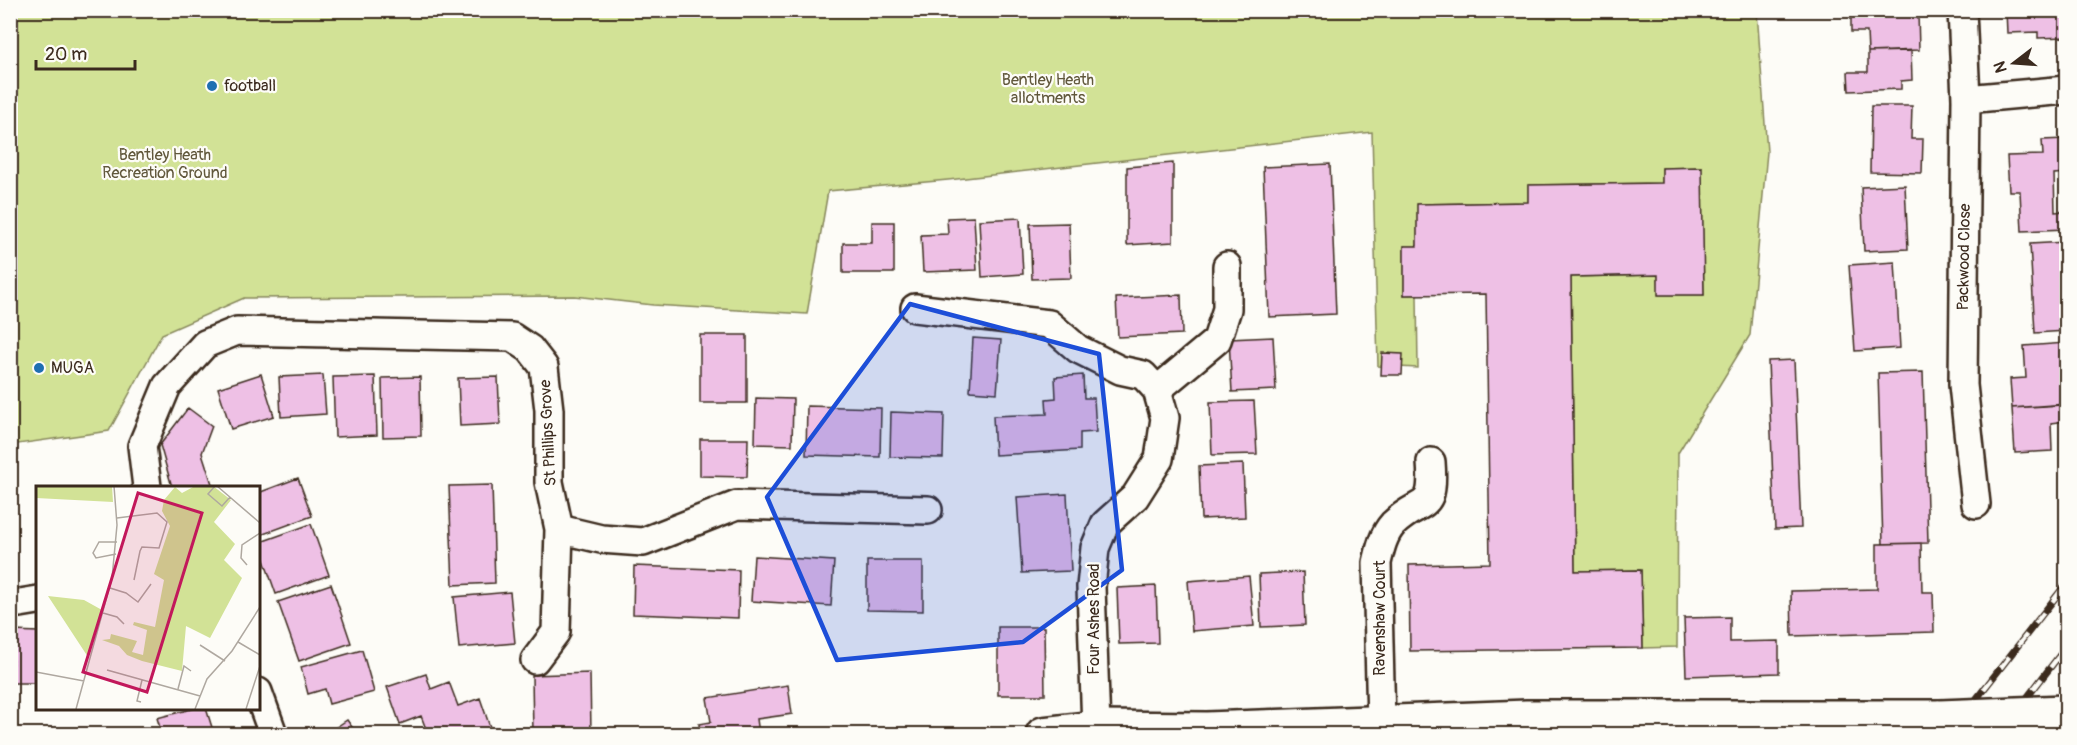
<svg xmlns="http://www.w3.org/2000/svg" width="2077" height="745" font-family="Pangolin,sans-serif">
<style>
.green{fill:#d2e296;stroke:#86865a;stroke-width:1.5}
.building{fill:#eec0e5;stroke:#3b2a1e;stroke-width:1.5}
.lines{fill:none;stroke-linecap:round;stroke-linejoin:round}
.street-casing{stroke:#3b2a1e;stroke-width:32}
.secondary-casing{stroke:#3b2a1e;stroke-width:38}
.street{stroke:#fdfcf7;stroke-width:27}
.secondary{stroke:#fdfcf7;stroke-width:33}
.rail-casing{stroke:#3b2a1e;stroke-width:7}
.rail{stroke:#fdfcf7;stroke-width:4.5;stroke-dasharray:14;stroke-linecap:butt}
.secondary-bridge-casing{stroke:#3b2a1e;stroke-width:38;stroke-linecap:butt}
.secondary-bridge{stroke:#fdfcf7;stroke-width:33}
.marked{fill:#1d4ed8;fill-opacity:0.2;stroke:#1d4ed8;stroke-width:4.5;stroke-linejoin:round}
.poi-dot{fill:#1f6fb2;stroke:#fdfcf7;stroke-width:2}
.labels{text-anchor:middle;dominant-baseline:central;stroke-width:4.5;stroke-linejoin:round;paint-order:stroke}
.park-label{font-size:16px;fill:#61583c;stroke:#fdfcf7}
.poi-label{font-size:16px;fill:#3b2a1e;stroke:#fdfcf7;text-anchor:start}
.street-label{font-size:16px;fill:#3b2a1e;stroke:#fdfcf7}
.inset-road{fill:none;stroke:#afa8a0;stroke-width:1.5}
.view{fill:#c2185b;fill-opacity:0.15;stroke:#c2185b;stroke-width:3}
.inset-edge{fill:none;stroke:#3b2a1e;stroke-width:3}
</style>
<rect width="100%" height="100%" fill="#fdfcf7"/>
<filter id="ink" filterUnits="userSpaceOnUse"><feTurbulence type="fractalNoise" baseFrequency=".0167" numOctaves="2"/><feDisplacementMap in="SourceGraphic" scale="12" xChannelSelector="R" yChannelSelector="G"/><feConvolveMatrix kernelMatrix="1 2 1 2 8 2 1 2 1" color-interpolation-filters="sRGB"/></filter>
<g filter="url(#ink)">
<path class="green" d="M10,11H1757L1767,152L1750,335L1678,453L1677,647L1643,648L1641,570L1575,571L1571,277L1658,275L1659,295H1704L1701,167L1662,168V183L1528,185V202L1418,204L1417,246H1404V295H1417L1418,368L1378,366L1372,132L948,180L828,191L807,314L653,305L574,296L244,298L162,334L109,431L11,445Z"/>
<path class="building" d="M2006,10H2051V17H2066V37L2038,38V32L2007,33Z
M1918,13L1919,50L1868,52L1867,32H1851V16Z
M1911,51L1912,80L1901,81V89L1849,91L1848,72H1868V52Z
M1871,106H1912L1911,139H1923L1922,173L1870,172Z
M2066,139V173L2054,174L2055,212L2066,211V229L2022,231L2020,191H2009L2007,156L2043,155L2042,140Z
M1173,163V242L1127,245V167Z
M1330,164L1336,314L1269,317L1263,167Z
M1702,167L1704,295H1658V275L1571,277L1575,571L1641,570L1643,648L1410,651L1409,565L1490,563L1486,294L1404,295V246H1417V204L1528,202V185L1662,183V168Z
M1905,185L1908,249L1864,251L1861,187Z
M974,217L977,270L923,272L921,235L948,234L947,218Z
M1020,218L1023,274L982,277L979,220Z
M872,222H894V273H843V243H872Z
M1069,223L1071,278L1032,279L1030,224Z
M2066,242V331L2035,333L2030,244Z
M1895,262L1900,348L1855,351L1849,265Z
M1181,295L1182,334L1118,337L1116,298Z
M700,335H747V403H700Z
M1273,337L1276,390L1232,392L1229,339Z
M973,338L1001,340L997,393L970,391Z
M2066,343V378H2060L2061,405L2012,408L2010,379L2026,378L2024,346Z
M1382,353L1403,354L1402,375H1381Z
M1794,360L1801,528L1775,529L1768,361Z
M1923,372L1928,543L1883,544L1878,373Z
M261,374L274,416L231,429L218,388Z
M323,375L326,414L281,417L279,377Z
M1083,375L1084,398H1094L1096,432L1080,433V450L995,455L993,416L1047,414L1046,399L1056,398L1055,377Z
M375,376L377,435L335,437L333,377Z
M420,377L421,436L383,437L382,378Z
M498,377L500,424L460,426L458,378Z
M756,398L793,399L792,445L755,444Z
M1254,401L1257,454L1212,455L1210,402Z
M2066,404V421L2051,423L2052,451L2015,453L2012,408Z
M807,406L881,408L880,457L806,455Z
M188,408L212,426L202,453L213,487H172L160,445Z
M891,412L944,414L943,458L890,457Z
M700,439H748L747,477L700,476Z
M1243,464L1245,517L1201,519L1199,466Z
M298,478L312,516L258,536V493Z
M492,485L495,583L453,585L449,486Z
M1067,494L1071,571L1022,573L1017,497Z
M311,524L329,575L276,594L258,543Z
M1921,543L1922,592H1933L1934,632L1792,636L1791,591L1877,589V544Z
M754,556L834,561L831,606L751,601Z
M867,561H923V611L867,610Z
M634,566L739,570L738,618L633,614Z
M1303,572L1305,625L1261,627L1259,574Z
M1249,576L1254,626L1192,631L1188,581Z
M331,584L351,643L299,661L278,602Z
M1156,586L1158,643L1119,644L1117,588Z
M510,592L515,643L459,648L454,597Z
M1730,617V642L1779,641V673L1686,676L1684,618Z
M998,627H1044L1045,695H998Z
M13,631L38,632V683H12Z
M362,650L374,692L329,704L325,689L308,694L301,667Z
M590,673L591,734H533L532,675Z
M426,674L431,689L449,682L458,706L480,698L492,733L488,734H428L421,716L400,724L387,687Z
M788,685L792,714L757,719L759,734H700L699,724L711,722L707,698Z
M195,708H206L214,734H162L157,718Z
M347,720L357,734H326Z"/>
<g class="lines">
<defs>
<path id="street" d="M1962,10L1966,99L1963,385L1976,504
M1966,99L2066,90
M915,308L1049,324L1078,349L1120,370L1143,375L1157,390L1165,418L1159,459L1135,497L1105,524L1095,548L1091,587L1096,728
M1157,390L1217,340L1227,309V266
M147,487L142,446L167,386L205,344L237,331L512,337L530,349L544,367L549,410V482L559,529L601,539L643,542L737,505L928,510
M20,603L38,600
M535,660L556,632L559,529
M258,692L273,734
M1381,723L1377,563C1380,550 1383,535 1393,524C1422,496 1435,515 1431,462"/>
<path id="secondary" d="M1043,734L1096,728L1207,729L1527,717H1940"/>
</defs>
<use href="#street" class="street-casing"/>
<use href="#secondary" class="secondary-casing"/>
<use href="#street" class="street"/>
<use href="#secondary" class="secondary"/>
<defs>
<path id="rail" d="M1949,734L2066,584
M1999,734L2066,647"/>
</defs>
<use href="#rail" class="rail-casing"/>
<use href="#rail" class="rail"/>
<defs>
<path id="secondary-bridge" d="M1940,717L2066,712"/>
</defs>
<use href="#secondary-bridge" class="secondary-bridge-casing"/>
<use href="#secondary-bridge" class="secondary-bridge"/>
</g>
</g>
<path class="marked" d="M910,304L1099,354L1122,570L1023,642L837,660L767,497Z"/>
<g class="poi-dot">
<circle cx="212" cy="86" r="6"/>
<circle cx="39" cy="368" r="6"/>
</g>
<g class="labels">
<g class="park-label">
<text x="1048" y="80">Bentley Heath<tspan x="1048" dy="18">allotments</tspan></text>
<text x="165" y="155">Bentley Heath<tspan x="165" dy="18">Recreation Ground</tspan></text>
</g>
<g class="poi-label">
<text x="224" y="86">football</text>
<text x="51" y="368">MUGA</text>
</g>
<g class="street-label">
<text transform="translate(1964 257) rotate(-89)">Packwood Close</text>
<text transform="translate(548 433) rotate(-93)">St Phillips Grove</text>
<text transform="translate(1380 618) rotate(-90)">Ravenshaw Court</text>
<text transform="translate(1094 619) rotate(-90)">Four Ashes Road</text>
</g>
</g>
<g transform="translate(36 486)">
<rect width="224" height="224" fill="#fdfcf7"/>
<path d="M0,0H76L77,16L0,12ZM159,0H177L195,14L178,36L199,58L188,74L206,92L174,152L150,140L146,185L106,175L91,169L83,160L66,154L74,153L75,148L101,155L96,166L107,169L111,144L97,139L98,136L119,141L128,94L118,88L134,40L126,25L128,14L139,1L146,7ZM12,110L48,114L66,124L52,171Z" fill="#d2e296"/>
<path class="inset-road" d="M179,0L172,8L186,20L194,11M181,0L224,37M81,32L121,27L131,36L123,62L106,61L104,65L98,94M80,68L60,72L57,67L63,56H81M211,79L205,72L206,59L224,47M74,102L90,107L102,116L115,98M67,127L81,131L88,138M202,156L224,169M164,159L189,175M71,184L164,210M0,186L48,195M142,203L148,180L155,185M105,216L101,215L106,194M40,223L76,92L81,39L78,0M159,223L171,193L196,165L224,121M210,223L224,180"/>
<path class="view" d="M102,7L166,27L111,206L47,186Z"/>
<rect width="224" height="224" class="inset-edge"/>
</g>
<rect width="2077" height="745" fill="none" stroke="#fdfcf7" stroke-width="36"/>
<rect x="18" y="18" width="2041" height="709" fill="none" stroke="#3b2a1e" stroke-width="2" filter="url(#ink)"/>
<g transform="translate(2014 63) rotate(253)" stroke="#fdfcf7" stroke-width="4.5" paint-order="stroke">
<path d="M0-4.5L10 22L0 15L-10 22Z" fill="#3b2a1e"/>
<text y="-9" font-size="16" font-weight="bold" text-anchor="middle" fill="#3b2a1e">N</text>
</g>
<path d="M36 60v9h99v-9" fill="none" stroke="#3b2a1e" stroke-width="3"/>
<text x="45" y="60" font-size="18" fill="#3b2a1e" stroke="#fdfcf7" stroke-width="4.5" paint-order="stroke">20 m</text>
</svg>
